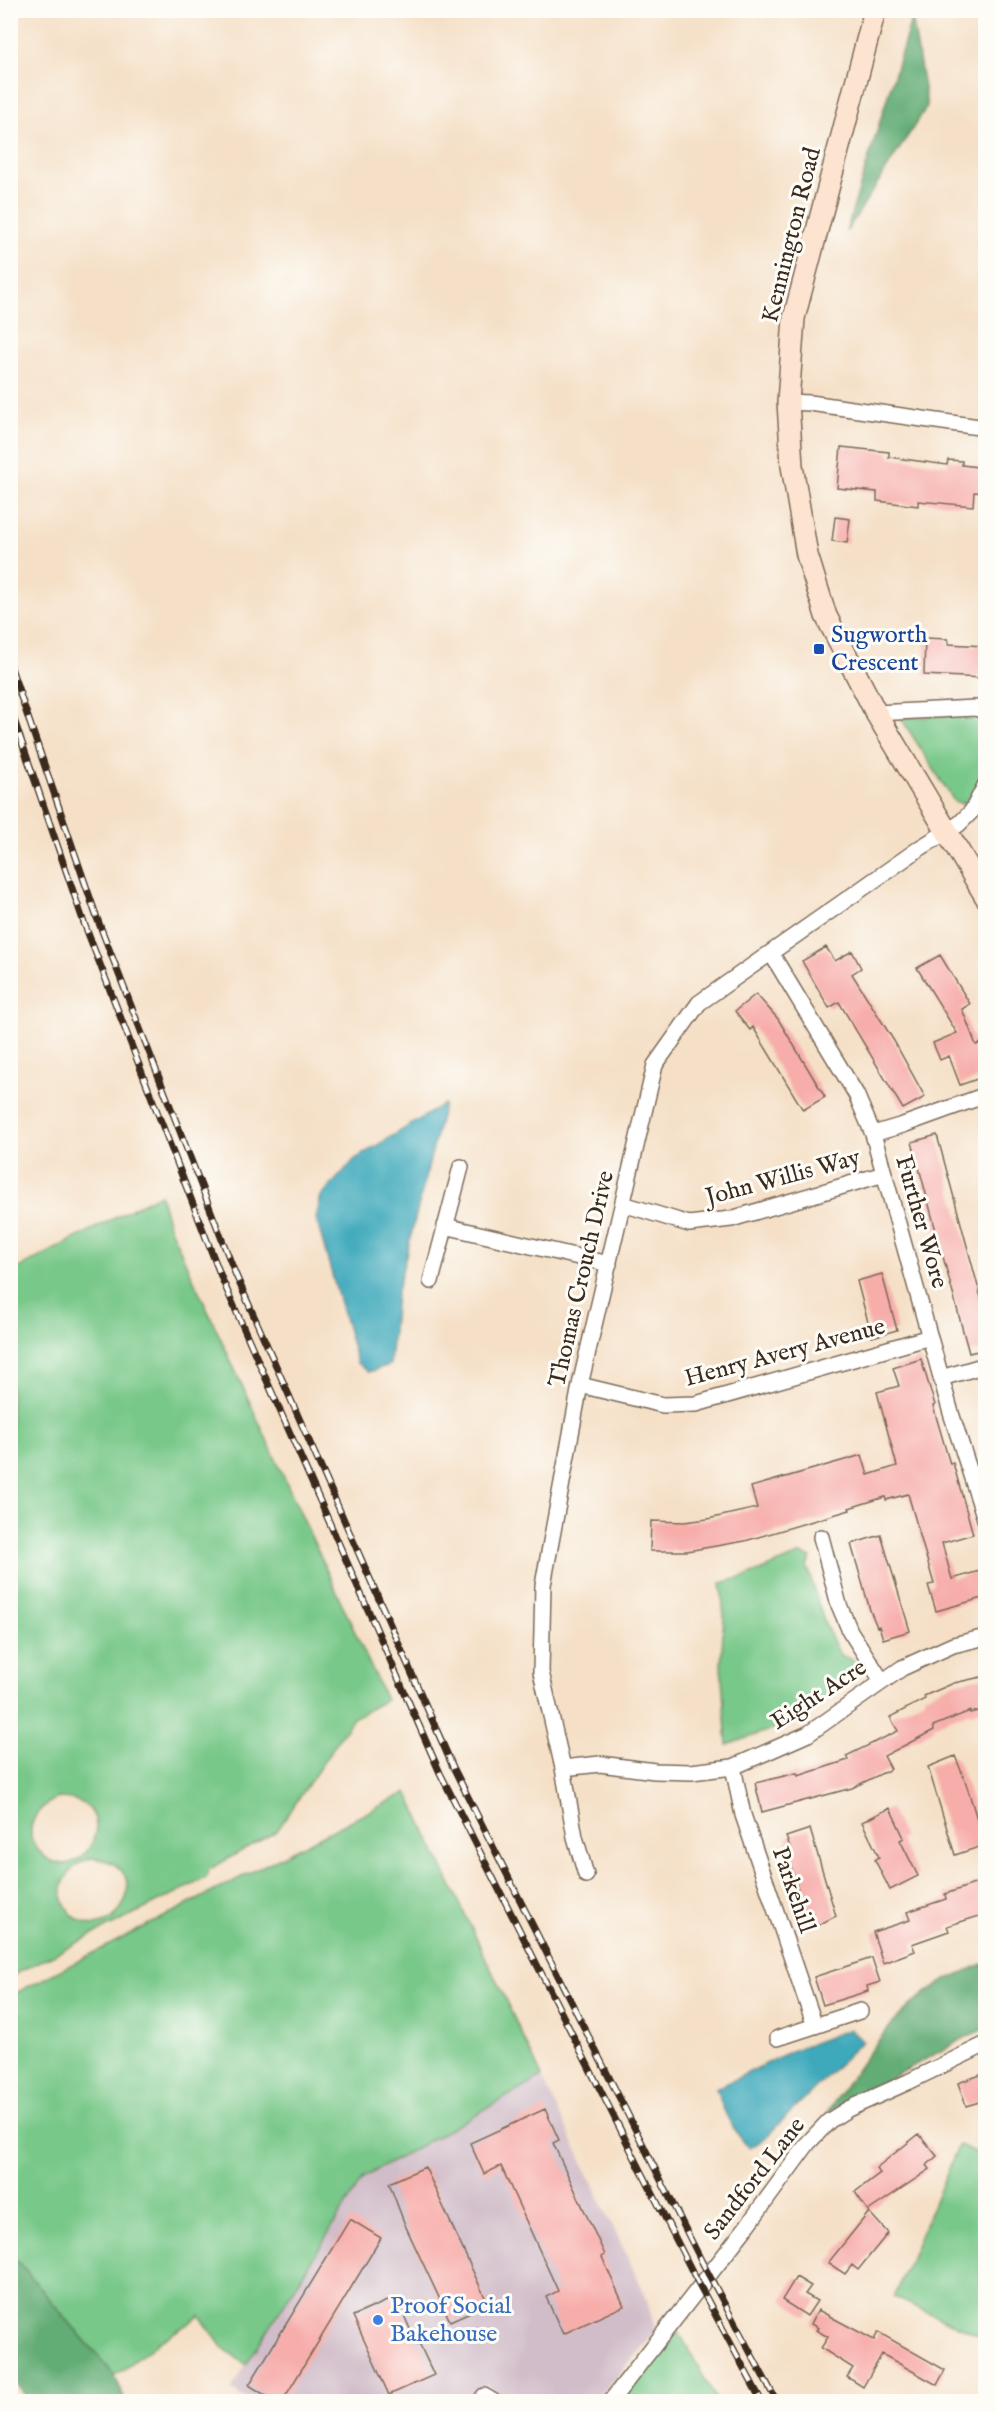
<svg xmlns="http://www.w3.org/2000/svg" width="996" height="2412" font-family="'IM FELL English',serif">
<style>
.industrial{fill:#d1bdc9}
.green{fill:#78c889;stroke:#5a7954;stroke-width:1.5;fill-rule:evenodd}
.forest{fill:#62ac75;stroke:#4e6b4a;stroke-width:1.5}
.water{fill:#3ca9bb;stroke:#3c6a6c;stroke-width:1.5}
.building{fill:#f7aeab}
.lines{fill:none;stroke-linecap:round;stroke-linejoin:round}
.street-casing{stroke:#7c6a59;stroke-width:18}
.secondary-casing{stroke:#7c6a59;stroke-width:24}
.street{stroke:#fff;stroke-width:15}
.secondary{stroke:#fde4d1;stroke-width:21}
.rail-casing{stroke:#3b2a1e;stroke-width:7}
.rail{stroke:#fdfcf7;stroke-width:4.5;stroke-dasharray:14;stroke-linecap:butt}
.transit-dot{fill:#1a4fb4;stroke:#fdfcf7;stroke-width:2}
.shop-dot{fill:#3f7fe0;stroke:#fdfcf7;stroke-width:2}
.labels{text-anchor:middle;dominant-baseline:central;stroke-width:6;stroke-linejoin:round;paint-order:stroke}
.street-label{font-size:24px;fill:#3b2a1e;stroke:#fdfcf7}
.transit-label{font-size:24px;fill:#164399;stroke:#fdfcf7;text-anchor:start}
.shop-label{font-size:24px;fill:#366cbe;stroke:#fdfcf7;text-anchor:start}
</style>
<rect width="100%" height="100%" fill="#fdfcf7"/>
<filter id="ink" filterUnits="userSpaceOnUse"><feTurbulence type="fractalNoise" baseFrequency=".0167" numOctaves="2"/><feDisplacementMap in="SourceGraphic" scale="12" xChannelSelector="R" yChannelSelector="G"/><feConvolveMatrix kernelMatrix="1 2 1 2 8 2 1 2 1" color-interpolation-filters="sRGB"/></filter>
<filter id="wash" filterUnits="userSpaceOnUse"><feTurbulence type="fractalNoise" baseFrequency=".008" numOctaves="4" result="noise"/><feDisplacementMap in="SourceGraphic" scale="24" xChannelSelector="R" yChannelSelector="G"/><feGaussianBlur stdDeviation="1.35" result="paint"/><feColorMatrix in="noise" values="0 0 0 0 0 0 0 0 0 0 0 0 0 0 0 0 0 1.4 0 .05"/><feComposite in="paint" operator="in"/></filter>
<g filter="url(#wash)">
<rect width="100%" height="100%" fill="#f5e0c7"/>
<path class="industrial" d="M542,2077L645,2294L656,2332L595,2401H509L496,2395L488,2384L469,2402L249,2401L231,2389L363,2178Z"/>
<path class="green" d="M967,714L978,716L985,721C985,751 990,786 962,804L954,801L901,718Z
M160,1194L169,1226L386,1700L353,1718L277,1831L208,1870L206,1878L11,1976V1272ZM59,1798C131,1799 82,1897 40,1852C20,1831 36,1806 59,1798ZM92,1858C165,1865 109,1959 69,1911C52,1889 69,1864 92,1858Z
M801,1554L811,1558L807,1566L824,1622L840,1655L853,1660L861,1673L778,1727L727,1745L721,1665L724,1617L721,1583L747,1576Z
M407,1792L542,2077L363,2178L246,2365L222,2347L200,2316L156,2344L115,2376L11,2254L10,1996Z
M959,2145L985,2156V2338L894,2297Z
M679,2332L717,2401L610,2402Z"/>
<path class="forest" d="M912,17L927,106L846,232Z
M985,1963V2029L970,2035L827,2113C859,2067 890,2014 939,1984C953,1975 970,1970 985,1963Z
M11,2254L115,2376L125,2401H30L11,2378Z"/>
<path class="water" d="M444,1104L396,1295L390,1365L369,1372L357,1363L316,1218L321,1196L355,1159Z
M850,2029L862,2041L764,2139L750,2148C734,2134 723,2110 716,2089L791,2051Z"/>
<g id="blocks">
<path class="building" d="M841,447L889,452V457L947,465L948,460L962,461V465L986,468V493L974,492L973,506L918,501V506L877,501V492L837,488Z
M835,517L850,519L847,543L832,541Z
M925,638L948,639V644L985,646L983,678L924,675Z
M826,947L835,961L852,951L861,968L852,974L894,1041L925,1097L903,1109L839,1002L829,1008L802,961Z
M940,955L970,1004L962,1009L976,1045L986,1041V1076L960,1085L949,1056L940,1060L933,1043L957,1033L917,968Z
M756,994L778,1019L825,1097L803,1110L753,1027L750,1030L735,1011Z
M937,1135L986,1316V1349L969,1353L912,1142Z
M882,1274L897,1330L872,1337L857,1281Z
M921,1359L935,1405L933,1406L950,1464L953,1463L973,1534L942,1543L952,1579L983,1570L986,1597L936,1611L928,1585L934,1584L908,1494L886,1500L885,1497L849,1508L850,1510L745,1541L687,1551H650L651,1521L685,1522L708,1519L757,1508L751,1487L862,1455L868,1475L897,1466L877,1392L899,1386L893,1368Z
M881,1535L910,1631L883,1639L879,1626L877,1627L870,1610L851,1544Z
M986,1676V1709L970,1713V1711L933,1726L934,1730L884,1756L891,1769L852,1788L762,1812L755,1783L797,1773L798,1776L848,1760L846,1756L898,1731L890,1717L925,1699L924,1696L954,1683Z
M955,1756L965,1780L985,1845L955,1855L928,1767Z
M890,1808L904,1838L900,1840L918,1876L890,1890L875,1860L879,1857L862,1822Z
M810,1829L836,1916L810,1929L786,1851L791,1849L786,1837Z
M986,1880V1914L947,1926L949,1931L912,1944L915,1951L883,1963L873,1932L910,1920L907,1912L946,1899L945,1894Z
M872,1958L880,1982L867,1986L868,1991L823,2005L814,1977Z
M986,2073V2100L966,2106L958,2083Z
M545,2109L559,2140L553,2143L605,2255L602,2257L624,2306L563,2334L546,2297L558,2291L501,2166L484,2174L470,2143Z
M919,2134L937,2156L927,2165L930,2169L868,2211L855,2192L880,2173L876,2168Z
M425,2167L488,2304L450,2321L405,2225L389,2183Z
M869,2212L888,2233L858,2270L852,2265L845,2274L828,2263Z
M350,2219L381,2238L282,2402H276L249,2385Z
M796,2277L811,2286L805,2294L817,2301L807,2316L782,2300Z
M396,2297L417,2345L419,2343L434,2375L389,2395L353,2316Z
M818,2310L874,2340L878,2332L945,2370L937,2385L882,2354L863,2387L847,2377L853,2368L821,2348L828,2337L816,2330L818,2328L811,2324Z"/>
</g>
</g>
<g filter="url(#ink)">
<use href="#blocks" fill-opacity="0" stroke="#7c6a59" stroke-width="1.5"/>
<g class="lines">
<defs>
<path id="street" d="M788,402L810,403L986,428
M876,713L975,708L986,711
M771,953L856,1094L873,1134L951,1413L986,1522
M873,1134L903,1125L986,1095
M623,1204L689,1224L731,1219L884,1174
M445,1226L609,1264
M431,1281L461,1167
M941,1378L986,1365
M580,1385L663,1405L696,1404L930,1337
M821,1537L839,1605L850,1631L882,1681
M733,1767L743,1815L815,2026
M563,1768L600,1764L655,1771L691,1772L733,1767L808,1734L902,1668L953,1645L986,1637
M586,1875L575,1837L563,1768L541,1672L543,1585L580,1385L655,1065L699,1003L920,848L959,824L972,811L986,784
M778,2038L860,2011
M480,2402L484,2396L494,2402
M610,2402L748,2225L808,2143L829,2121L848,2109L908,2082L986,2044"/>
<path id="secondary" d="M875,10L794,318L788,402L792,466L807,555L826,616L876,713L986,897"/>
</defs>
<use href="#street" class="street-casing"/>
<use href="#secondary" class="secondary-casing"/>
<use href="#street" class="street"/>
<use href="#secondary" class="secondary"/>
<defs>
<path id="rail" d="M10,665L97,918L235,1273L453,1767L702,2262L777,2402
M10,708L84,923L222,1279L440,1773L693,2273L762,2402"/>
</defs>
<use href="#rail" class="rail-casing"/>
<use href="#rail" class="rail"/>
</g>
</g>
<rect class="transit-dot" x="813" y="643" width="12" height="12" rx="3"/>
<circle class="shop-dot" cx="378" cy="2320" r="6"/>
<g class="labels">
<g class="street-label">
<text transform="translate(792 235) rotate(-76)">Kennington Road</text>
<text transform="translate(783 1178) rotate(-15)">John Willis Way</text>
<text transform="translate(921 1222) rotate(74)">Further Wore</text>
<text transform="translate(582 1279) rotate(-77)">Thomas Crouch Drive</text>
<text transform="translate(785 1353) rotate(-15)">Henry Avery Avenue</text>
<text transform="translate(819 1695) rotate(-33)">Eight Acre</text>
<text transform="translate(793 1890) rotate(71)">Parkehill</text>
<text transform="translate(755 2179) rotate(-52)">Sandford Lane</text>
</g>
<g class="transit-label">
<text x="831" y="635">Sugworth<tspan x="831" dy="28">Crescent</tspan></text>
</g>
<g class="shop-label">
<text x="390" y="2306">Proof Social<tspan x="390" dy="28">Bakehouse</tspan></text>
</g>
</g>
<rect width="996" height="2412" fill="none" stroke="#fdfcf7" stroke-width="36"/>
</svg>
